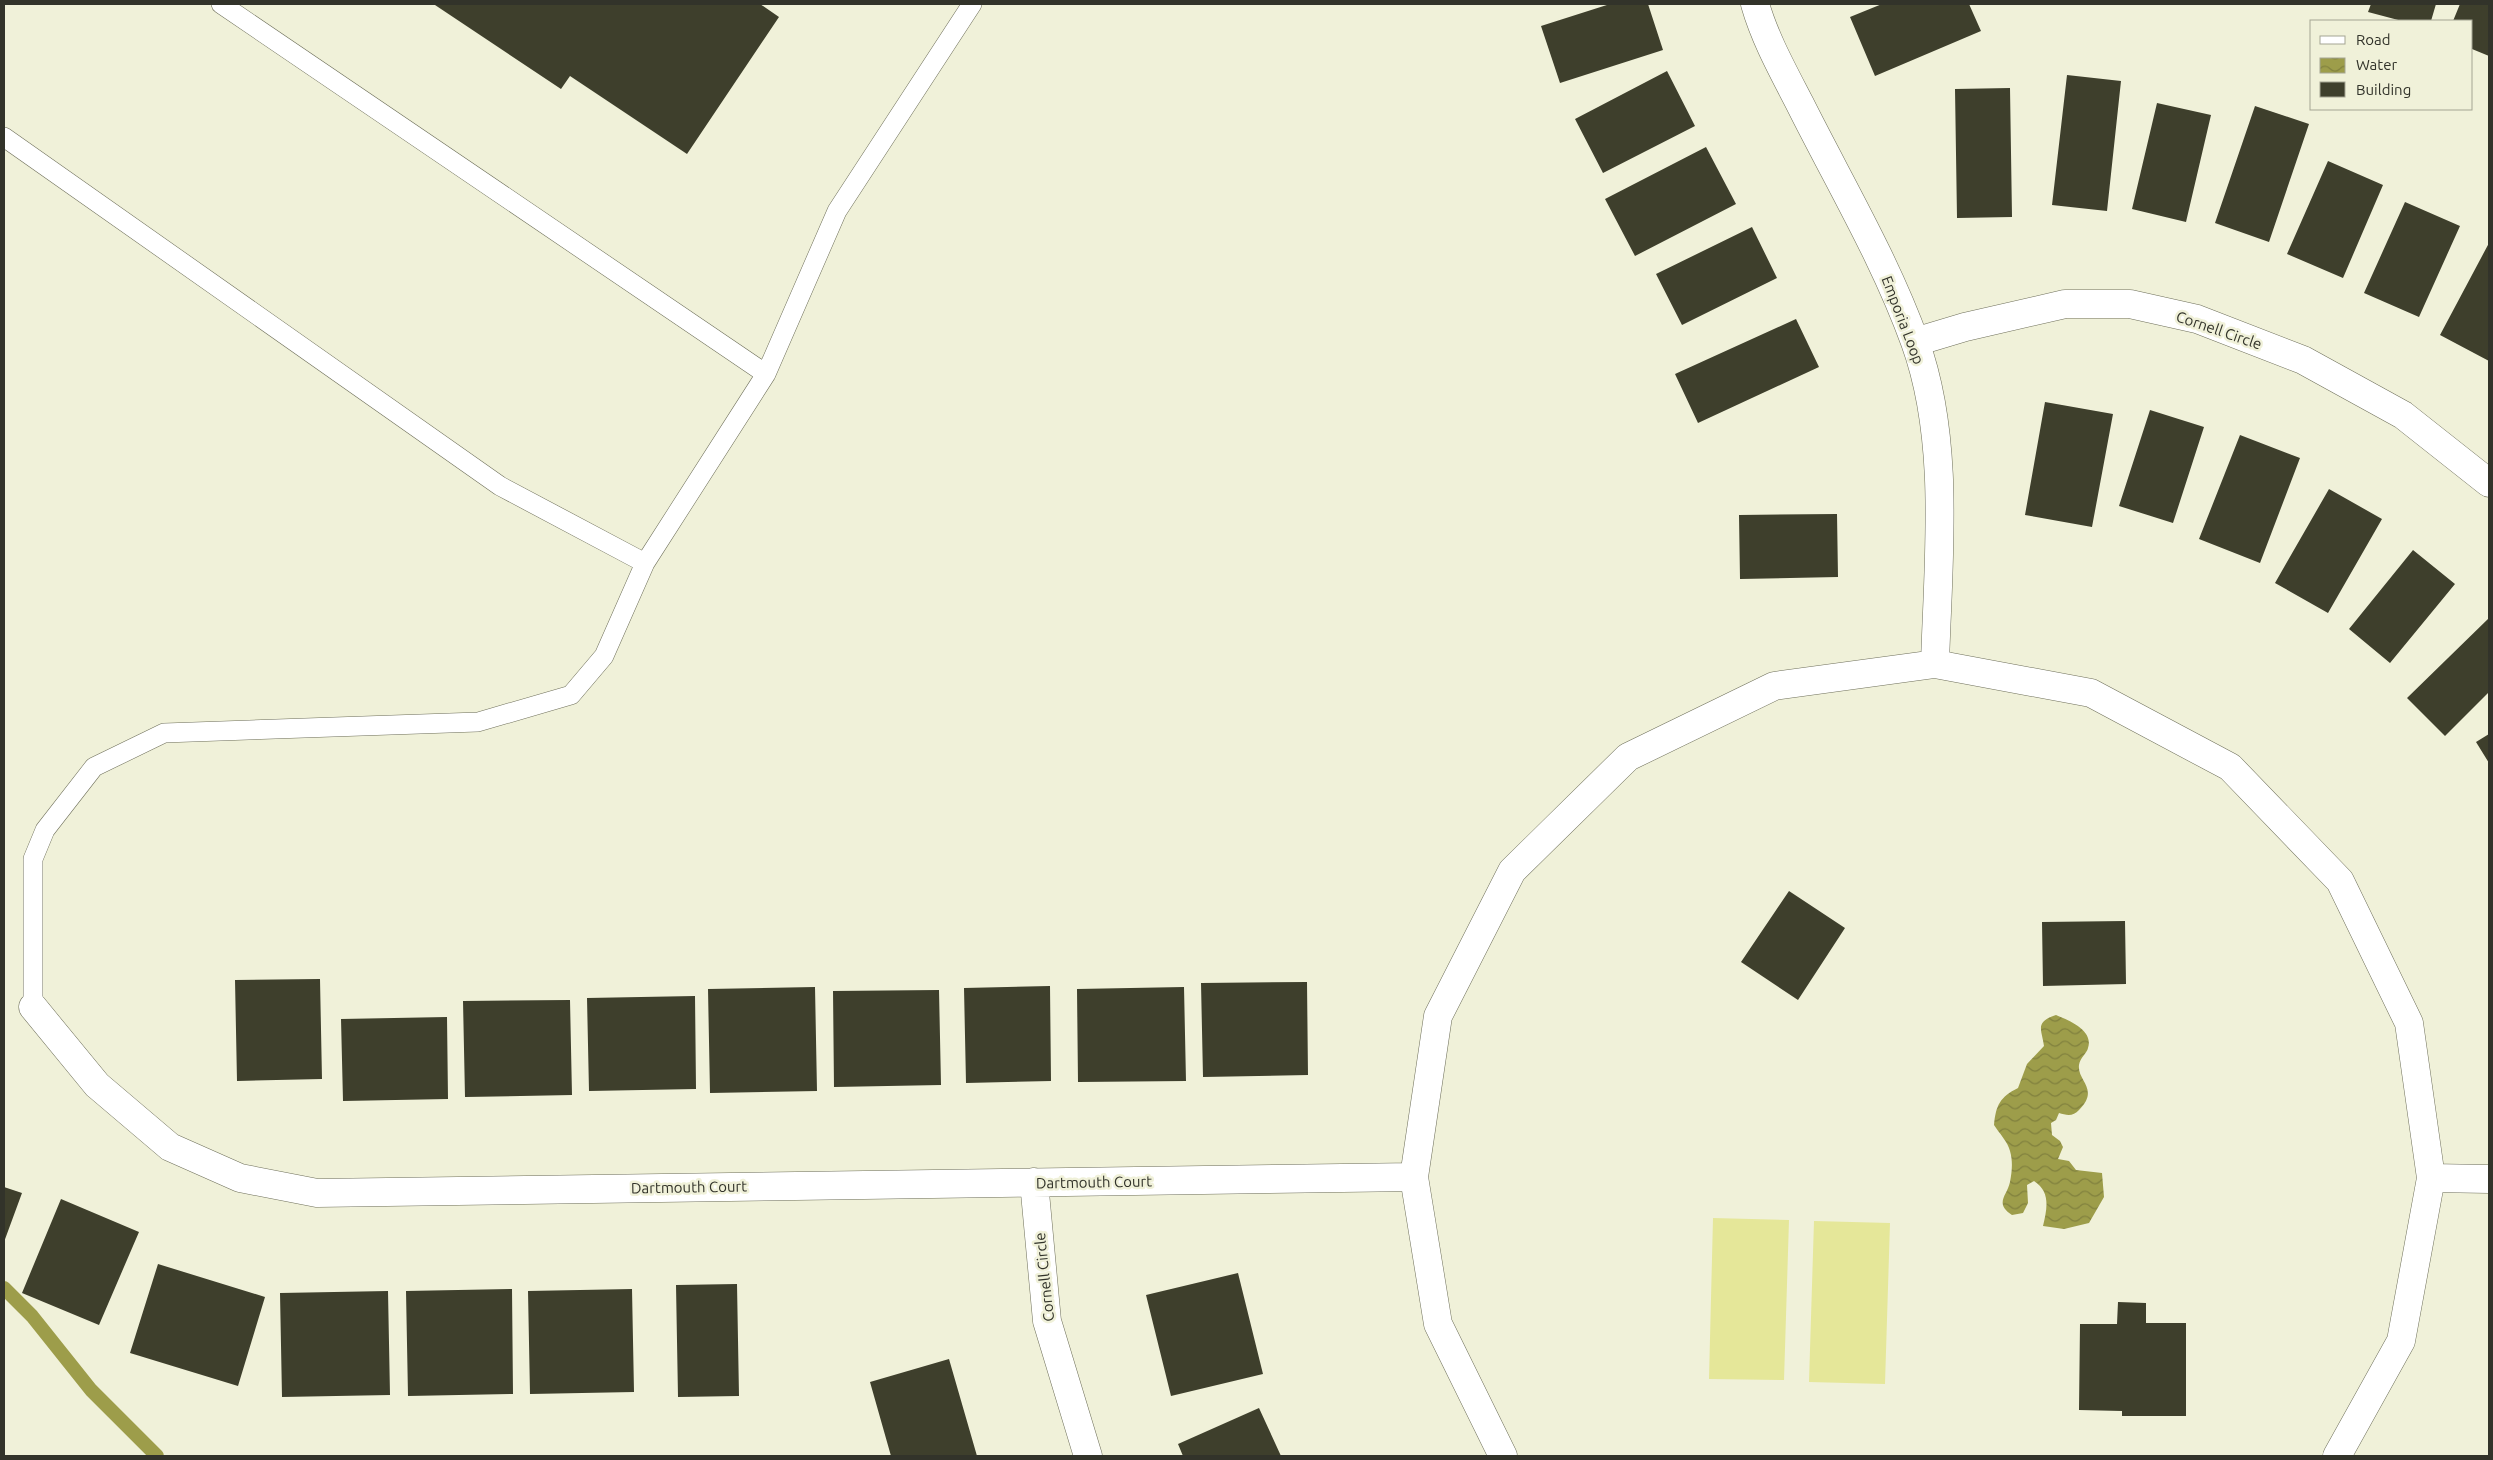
<svg xmlns="http://www.w3.org/2000/svg" width="2493" height="1460" font-family="Ubuntu,sans-serif">
<style>
.pitch{fill:#e5e799}
.water{fill:url(#water-waves)}
.lines{fill:none;stroke-linecap:round;stroke-linejoin:round}
.stream{stroke:#9d9d4a;stroke-width:14}
.building{fill:#3e3f2c}
.service-casing{stroke:#6e6f5a;stroke-width:20}
.minor-casing{stroke:#6e6f5a;stroke-width:29}
.service{stroke:#fff;stroke-width:19}
.minor{stroke:#fff;stroke-width:28}
.labels{text-anchor:middle;dominant-baseline:central;stroke-width:5;stroke-linejoin:round;paint-order:stroke}
.street-label{font-size:15px;fill:#32332a;stroke:#f0f1d9}
</style>
<defs>
<pattern id="water-waves" width="16" height="10" patternUnits="userSpaceOnUse" patternTransform="scale(1.25)"><rect width="16" height="10" fill="#9d9d4a"/><path d="M0 5q4-4 8 0t8 0" fill="none" stroke="#81813e"/></pattern>
</defs>
<rect width="100%" height="100%" fill="#f0f1d9"/>
<path class="pitch" d="M1713,1218L1789,1220L1784,1380L1709,1379Z
M1814,1221L1890,1223L1885,1384L1809,1382Z"/>
<path class="water" d="M2056,1015C2068,1020 2094,1030 2088,1048C2087,1053 2080,1058 2079,1065C2077,1081 2100,1089 2079,1110C2073,1117 2066,1115 2059,1113L2056,1120L2051,1123L2052,1135L2060,1141L2063,1147L2058,1159L2069,1161L2076,1170L2102,1173L2104,1197L2089,1223L2064,1229L2043,1226C2047,1209 2051,1192 2034,1181L2027,1185L2028,1203L2023,1213L2012,1215C1994,1203 2007,1196 2010,1182C2012,1172 2013,1161 2010,1151C2008,1142 1999,1133 1994,1125C1996,1105 2000,1097 2018,1088L2027,1064L2044,1046C2042,1030 2034,1022 2056,1015Z"/>
<g class="lines">
<path class="stream" d="M4,1288L32,1316L91,1390L157,1456"/>
</g>
<path class="building" d="M437,4H760L779,17L687,154L570,76L561,89L435,5Z
M1610,4H1648L1663,50L1560,83L1541,26Z
M1882,4H1969L1981,31L1875,76L1850,17Z
M2371,4H2436L2431,21H2402L2368,12Z
M2460,4H2489V56L2472,49V21H2453Z
M1667,71L1695,126L1603,173L1575,119Z
M2067,75L2121,81L2107,211L2052,205Z
M2010,88L2012,217L1957,218L1955,89Z
M2157,103L2211,115L2186,222L2132,209Z
M2255,106L2309,124L2269,242L2215,223Z
M1706,147L1736,204L1635,256L1605,199Z
M2328,161L2383,185L2343,278L2287,254Z
M2405,202L2460,226L2419,317L2364,293Z
M1752,227L1777,278L1682,325L1656,274Z
M2489,243V361L2440,335Z
M1796,319L1819,367L1698,423L1675,374Z
M2045,402L2113,414L2092,527L2025,515Z
M2150,410L2204,427L2173,523L2119,506Z
M2240,435L2300,458L2260,563L2199,539Z
M2329,489L2382,519L2328,613L2275,583Z
M1837,514L1838,577L1740,579L1739,515Z
M2413,550L2455,584L2390,663L2349,629Z
M2489,618V692L2445,736L2407,698Z
M2489,734V763L2476,742Z
M1789,891L1845,928L1798,1000L1741,962Z
M2125,921L2126,984L2043,986L2042,922Z
M320,979L322,1079L237,1081L235,980Z
M1307,982L1308,1075L1203,1077L1201,983Z
M1050,986L1051,1081L966,1083L964,988Z
M815,987L817,1091L710,1093L708,989Z
M1184,987L1186,1081L1078,1082L1077,989Z
M939,990L941,1085L834,1087L833,991Z
M695,996L696,1089L589,1091L587,998Z
M570,1000L572,1095L465,1097L463,1001Z
M447,1017L448,1099L343,1101L341,1019Z
M4,1187L22,1193L4,1242Z
M61,1199L139,1232L99,1325L22,1293Z
M158,1264L265,1297L238,1386L130,1353Z
M1238,1273L1263,1374L1171,1396L1146,1295Z
M737,1284L739,1396L678,1397L676,1285Z
M512,1289L513,1394L408,1396L406,1291Z
M632,1289L634,1392L530,1394L528,1291Z
M388,1291L390,1395L282,1397L280,1293Z
M2118,1302L2146,1303V1323H2186V1416H2122V1411L2079,1410L2080,1324H2117Z
M949,1359L977,1456H891L870,1382Z
M1259,1408L1281,1456H1183L1178,1444Z"/>
<g class="lines">
<defs>
<path id="service" d="M221,4L766,374
M4,137L500,486L645,563
M33,1007V859L45,830L94,767L164,733L478,722L571,695L604,656L645,563L766,374L837,211L972,4"/>
<path id="minor" d="M1755,4C1765,39 1783,71 1800,104C1839,182 1885,259 1915,342C1951,441 1938,560 1935,664
M1915,342L1965,327L2065,304H2130L2197,319L2303,360L2403,415L2489,483
M33,1007L97,1085L170,1147L240,1178L317,1193L1414,1177
M2431,1178L2489,1179
M1034,1182L1047,1321L1088,1456
M1503,1456L1438,1324L1414,1177L1438,1016L1512,871L1628,757L1774,686L1935,664L2091,693L2230,767L2340,881L2409,1023L2431,1178L2401,1341L2337,1456"/>
</defs>
<use href="#service" class="service-casing"/>
<use href="#minor" class="minor-casing"/>
<use href="#service" class="service"/>
<use href="#minor" class="minor"/>
</g>
<g class="labels">
<g class="street-label">
<text transform="translate(1903 320) rotate(69)">Emporia Loop</text>
<text transform="translate(2219 330) rotate(19)">Cornell Circle</text>
<text transform="translate(1094 1182) rotate(-1)">Dartmouth Court</text>
<text transform="translate(689 1187) rotate(-1)">Dartmouth Court</text>
<text transform="translate(1044 1277) rotate(-96)">Cornell Circle</text>
</g>
</g>
<rect width="2493" height="1460" fill="none" stroke="#32332a" stroke-width="10"/>
<rect x="2310" y="20" width="162" height="90" fill="#f0f1d9" stroke="#a4a593"/>
<rect x="2320" y="36" width="25" height="8" fill="#ffffff" stroke="#a4a593"/>
<text x="2356" y="45" font-size="15" fill="#32332a">Road</text>
<rect x="2320" y="58" width="25" height="15" fill="url(#water-waves)" stroke="#a4a593"/>
<text x="2356" y="70" font-size="15" fill="#32332a">Water</text>
<rect x="2320" y="82" width="25" height="15" fill="#3e3f2c" stroke="#a4a593"/>
<text x="2356" y="95" font-size="15" fill="#32332a">Building</text>
</svg>
